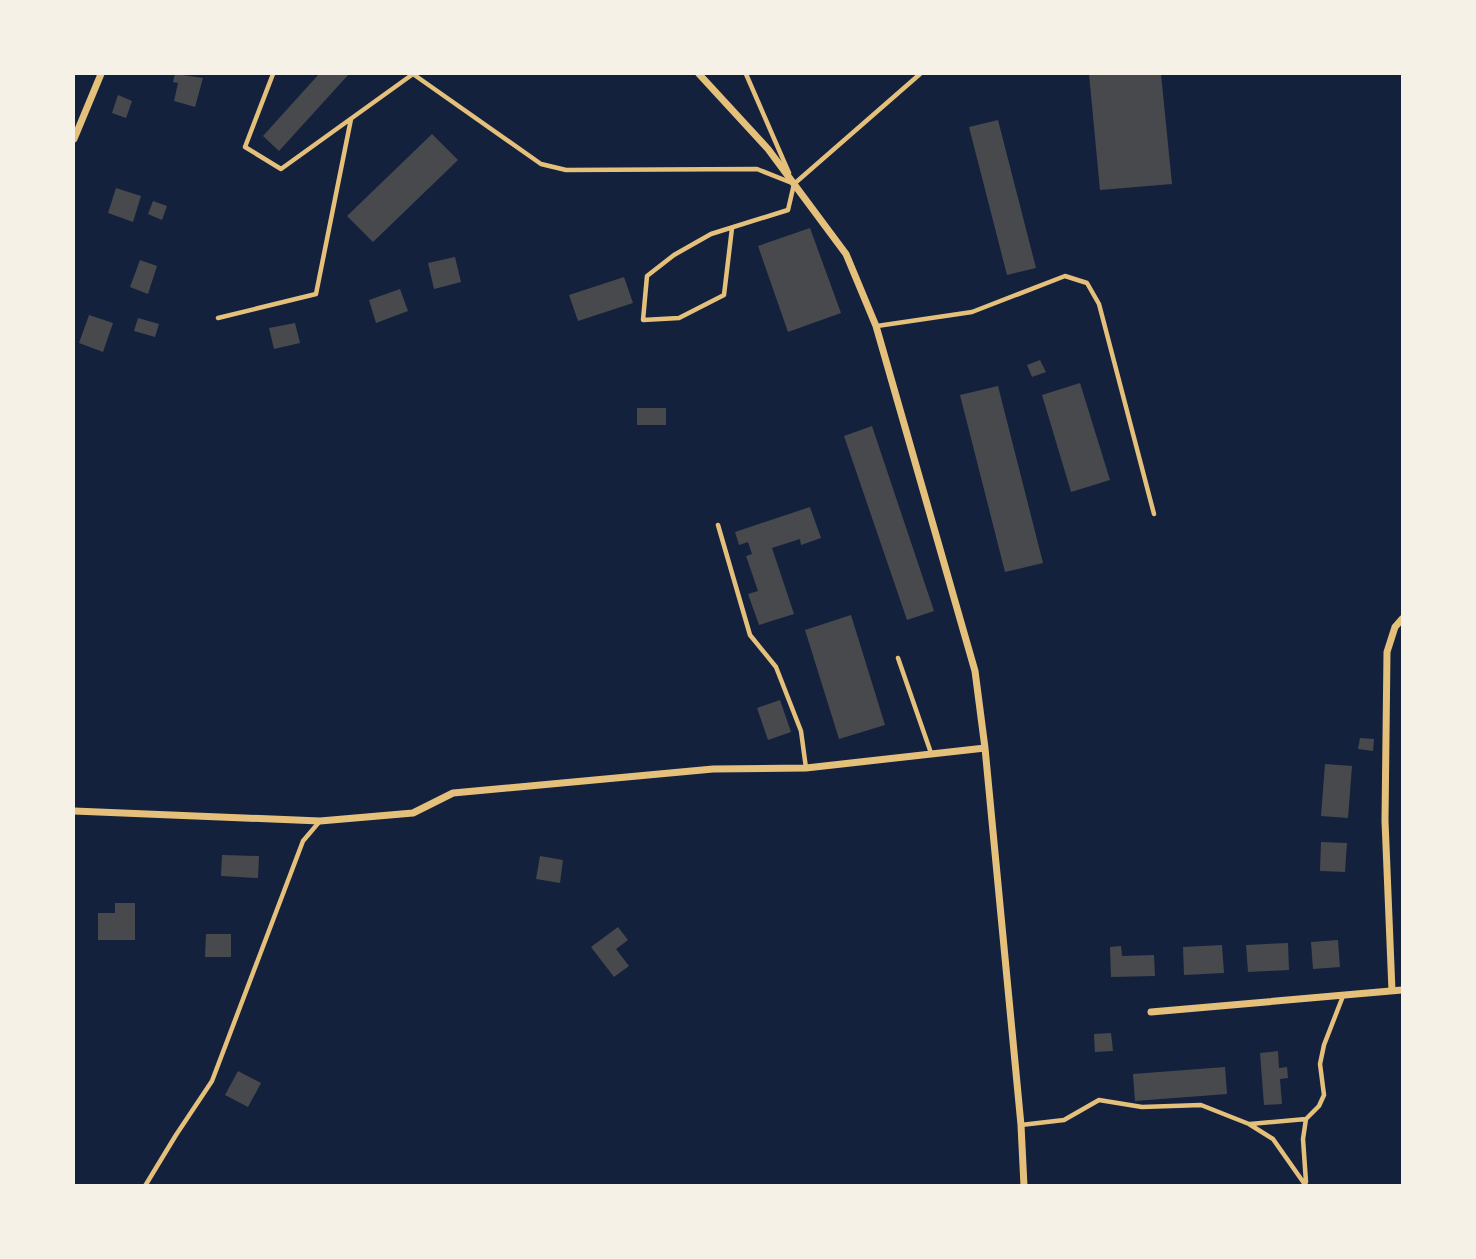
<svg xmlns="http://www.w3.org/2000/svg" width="1476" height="1259" font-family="Arial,sans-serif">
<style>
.building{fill:#48494c}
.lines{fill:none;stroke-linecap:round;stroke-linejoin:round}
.service{stroke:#e5c07b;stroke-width:4.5}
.minor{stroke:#e5c07b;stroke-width:7}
</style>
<rect width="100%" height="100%" fill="#14213d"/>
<path class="building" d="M175,74L203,78L195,107L174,101L178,83L173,82Z
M319,74H349L279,151L263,136Z
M1089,74H1161L1172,184L1100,190Z
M118,95L132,101L126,118L112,113Z
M998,120L1036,268L1007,275L969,127Z
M432,134L458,160L373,242L347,216Z
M116,188L141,196L133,222L108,213Z
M153,201L167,206L162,220L148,214Z
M810,228L841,313L788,332L758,246Z
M455,257L461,282L434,289L428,263Z
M140,260L157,266L148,294L130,287Z
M624,277L633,303L578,321L569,295Z
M400,289L408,311L376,323L369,300Z
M89,315L113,323L103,352L79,343Z
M138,318L159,324L155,337L134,331Z
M295,323L300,343L274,349L269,328Z
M1040,360L1046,372L1032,377L1027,365Z
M1080,383L1110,480L1071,492L1042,395Z
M998,386L1043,563L1005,572L960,395Z
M637,408H666V425H637Z
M872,426L934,611L907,620L844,436Z
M810,507L821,538L801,545L800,539L772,548L794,614L759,625L748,594L758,591L746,556L752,554L748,542L739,545L735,532Z
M851,615L885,725L839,739L805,630Z
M780,700L791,732L768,740L757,708Z
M1360,738L1374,739L1373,751L1358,749Z
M1325,764L1352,766L1348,818L1321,816Z
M1321,842L1347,843L1345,872L1320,871Z
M222,855L259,856L258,878L221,876Z
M540,856L563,860L560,883L536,879Z
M115,903H135V940H98V913H115Z
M618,927L628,940L616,949L629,966L614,977L591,947Z
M206,934H231V957H205Z
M1338,940L1340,967L1313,969L1311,942Z
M1288,943L1289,970L1248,972L1246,945Z
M1222,945L1224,973L1184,975L1183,947Z
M1121,946L1122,956L1154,955L1155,976L1111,977L1110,947Z
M1111,1033L1113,1051L1095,1052L1094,1034Z
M1278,1051L1279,1068L1287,1067L1288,1078L1280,1079L1282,1104L1264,1105L1260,1053Z
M1225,1067L1227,1094L1135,1101L1133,1074Z
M238,1071L261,1083L248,1107L225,1095Z"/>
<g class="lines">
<path class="service" d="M273,74L245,147L281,169L413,74L541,164L566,170L757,169L792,183
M746,74L789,173
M732,228L724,295L679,318L643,320L647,276L674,255L711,234L788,210L794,184L920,74
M218,318L316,294L351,119
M877,326L972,312L1065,276L1087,283L1099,304L1154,514
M718,525L750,635L776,667L801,731L806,768
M898,658L931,753
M1250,1124L1306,1119
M1021,1125L1064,1120L1099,1100L1142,1107L1201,1105L1249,1124L1273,1139L1306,1186
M1306,1182L1303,1139L1306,1119L1319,1106L1324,1095L1320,1064L1324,1045L1343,996
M145,1186L176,1135L212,1081L303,841L320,821"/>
<path class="minor" d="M699,74L768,149L846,254L876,326L975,671L985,748L1021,1125L1024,1186
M74,139L101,74
M74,811L320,821L413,813L453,793L713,769L806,768L985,748
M1392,991L1385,821L1387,652L1395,627L1402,619
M1151,1012L1402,990"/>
</g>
<rect width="1476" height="1259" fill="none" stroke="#f6f1e7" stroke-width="150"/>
</svg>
